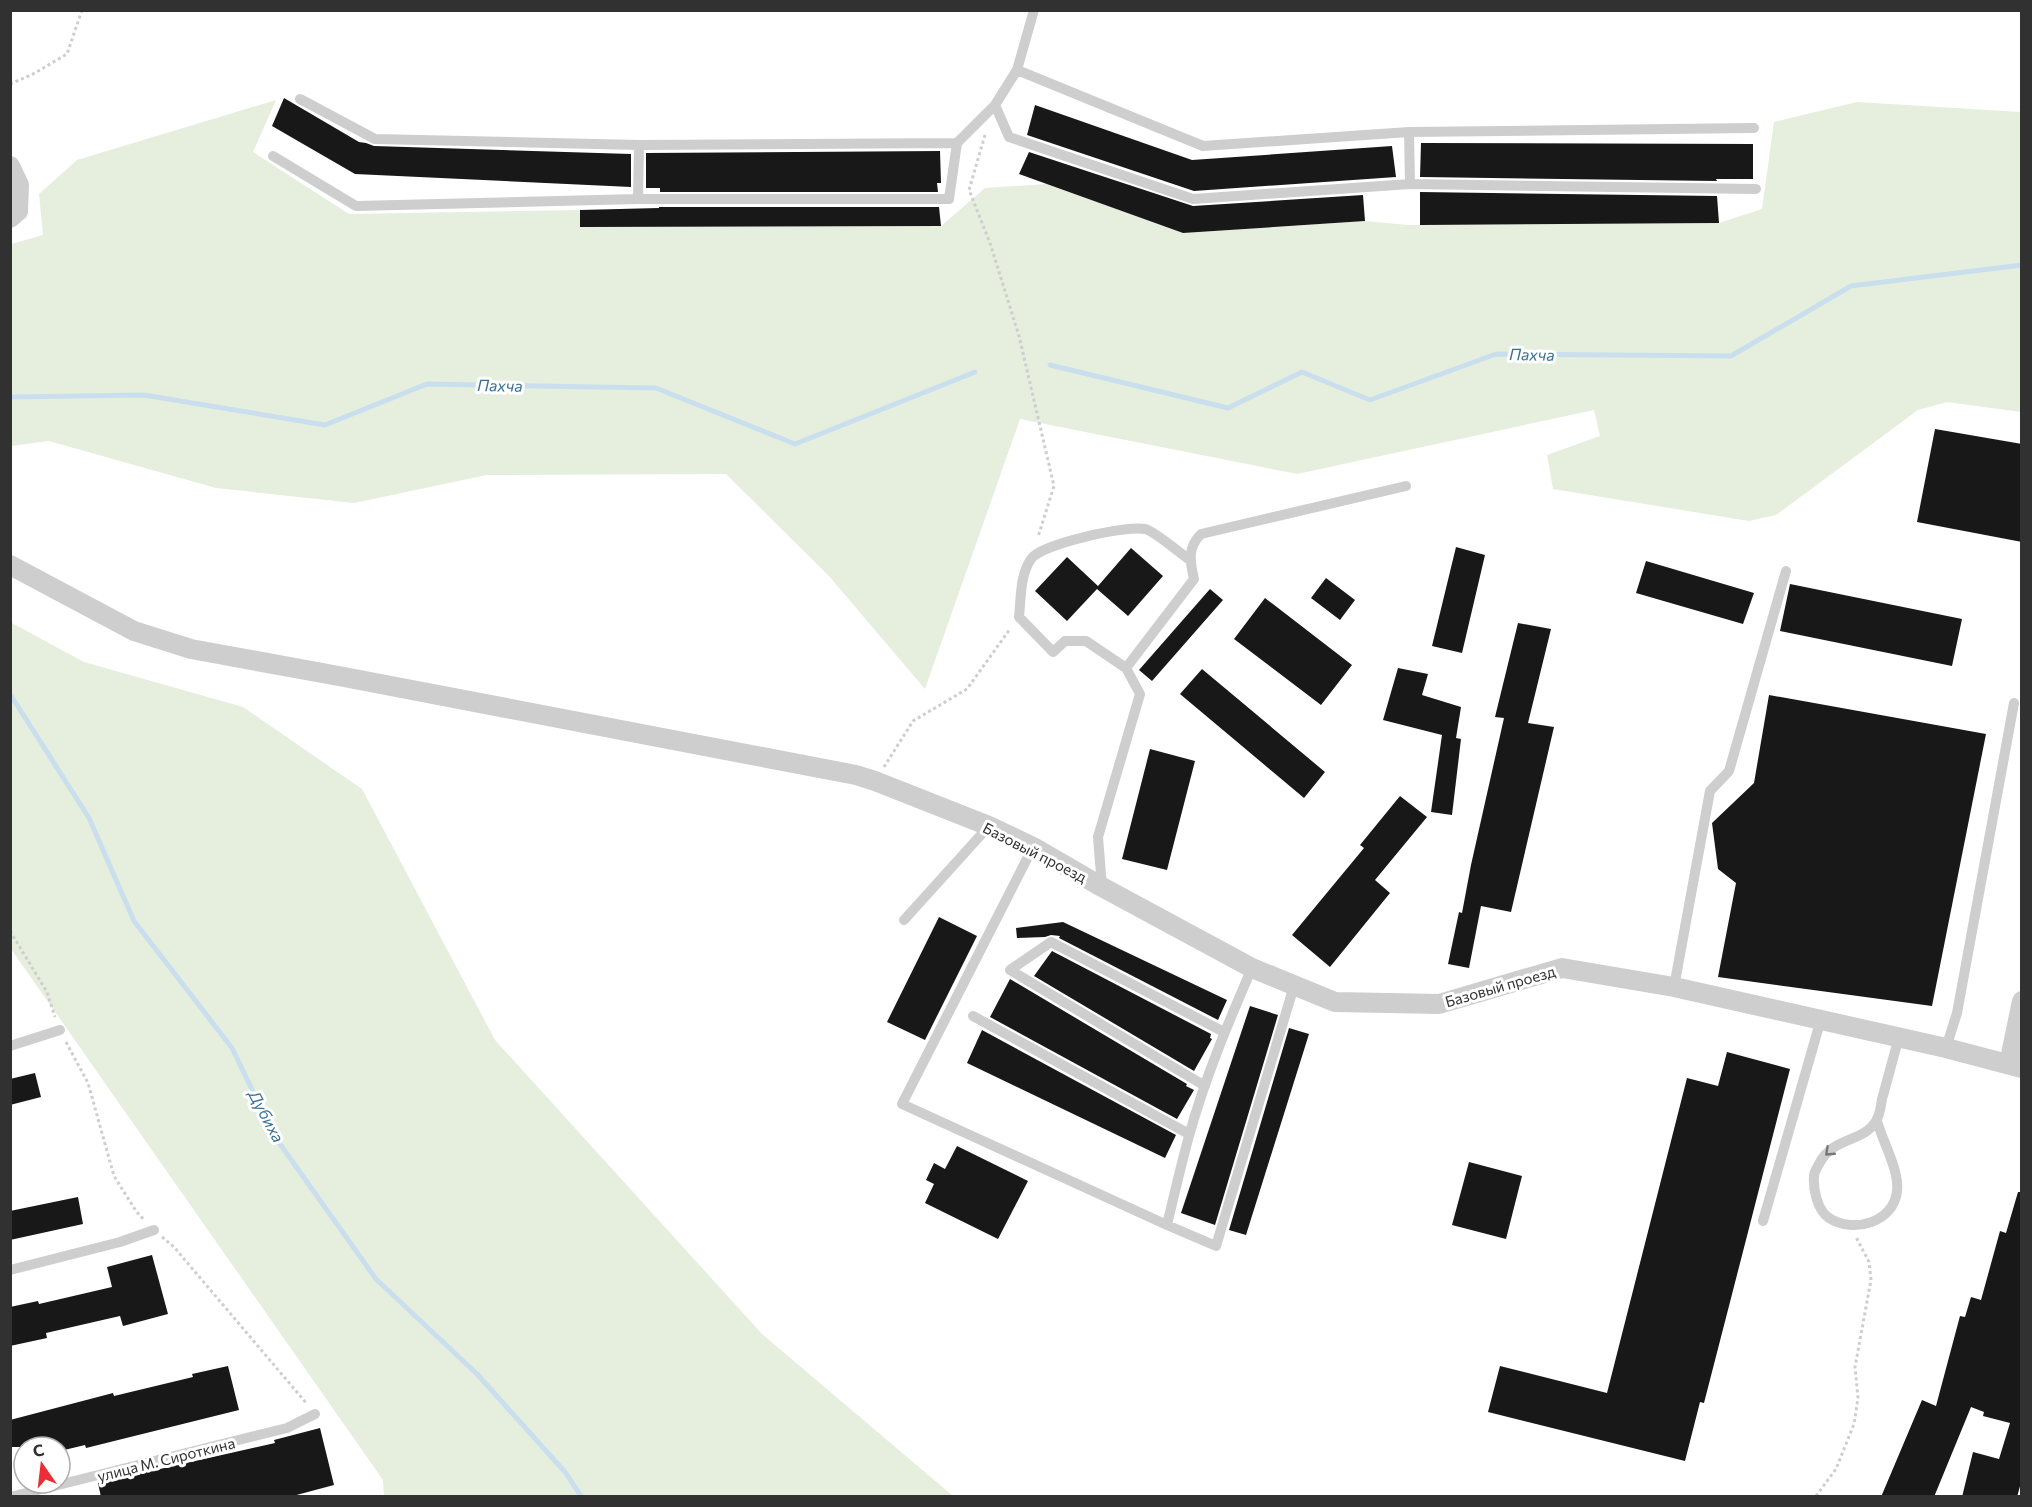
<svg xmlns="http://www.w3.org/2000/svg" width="2032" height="1507" font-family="Commissioner,sans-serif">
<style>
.green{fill:#e6eede}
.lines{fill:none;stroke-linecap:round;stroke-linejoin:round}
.stream{stroke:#cadfee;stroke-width:5}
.building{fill:#181818}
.path{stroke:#cecece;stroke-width:3;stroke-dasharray:3 3;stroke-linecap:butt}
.lane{stroke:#cecece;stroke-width:10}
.street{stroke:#cecece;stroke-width:20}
.oneway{stroke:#787878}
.labels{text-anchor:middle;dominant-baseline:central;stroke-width:6;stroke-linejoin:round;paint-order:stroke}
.street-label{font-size:15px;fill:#313131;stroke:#fff}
.water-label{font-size:16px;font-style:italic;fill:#3a7097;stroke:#fff}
</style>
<rect width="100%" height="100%" fill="#fff"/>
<path class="green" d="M276,100L253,152L349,214L580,210V227L941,226L985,188L1047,184L1183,233L1365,221L1407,225L1719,223L1762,209L1774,122L1857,102L2021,112V412L1947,402L1918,410L1776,515L1749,521L1553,489L1547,455L1600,436L1594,410L1297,474L1020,419L925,689L829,576L726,474L487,475L354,503L216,488L49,441L11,446V244L43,235L39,194L77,160Z
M10,622L84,662L243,707L362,789L495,1040L762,1334L953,1496H384L383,1480L11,949Z"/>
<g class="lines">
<path class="stream" d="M1050,365L1228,408L1302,372L1370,400L1496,354L1731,356L1851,286L2022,265
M10,397L144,395L325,425L427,384L656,388L795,444L975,372
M10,694L89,818L134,921L232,1048L275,1137L376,1279L477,1374L565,1472L581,1496"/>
</g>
<path class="building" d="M284,98L359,142L366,143L374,146L631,154V187L355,174L272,126Z
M1035,105L1192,160L1392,146L1396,177L1194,191L1027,135Z
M1421,143L1753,144V179H1716L1717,181L1420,177Z
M940,151L941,183H937L938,192H660V188H646V153Z
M1029,152L1193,206L1363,195L1365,221L1183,233L1019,174Z
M1420,192L1717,196L1719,223L1420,225Z
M659,207H939L941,226L580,227V210L659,208Z
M1935,429L2022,444V542L1917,522Z
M1456,547L1485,555L1462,653L1432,646Z
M1131,548L1163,576L1128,616L1097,589L1067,621L1035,591L1067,557L1098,586Z
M1646,561L1754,593L1743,624L1636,593Z
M1326,578L1355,600L1340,620L1311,598Z
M1790,584L1962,619L1952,666L1780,631Z
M1210,589L1223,600L1152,681L1139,670Z
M1265,598L1352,665L1321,705L1234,639Z
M1518,623L1551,629L1528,723L1554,727L1511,912L1481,906L1469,968L1448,964L1459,912L1462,913L1471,865L1504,718L1495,717Z
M1398,668L1428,674L1422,695L1461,707L1456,738L1461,739L1452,815L1431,812L1442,735L1383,720Z
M1202,669L1325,772L1304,798L1180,694Z
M1769,695L1986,734L1932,1006L1718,977L1736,883L1718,869L1712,823L1754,783Z
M1150,749L1195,761L1167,870L1122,859Z
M1400,796L1427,817L1375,880L1390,893L1330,967L1292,935L1364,848L1360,845Z
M939,917L977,936L925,1040L887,1022Z
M1063,922L1227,1000L1218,1020L1059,938L1060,936L1051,935L1045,937L1017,938L1016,928Z
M1052,951L1211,1034L1210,1038L1212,1039L1194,1071L1034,976Z
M1010,979L1187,1084L1186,1086L1194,1090L1177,1119L990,1017Z
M1250,1006L1278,1015L1215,1225L1181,1213Z
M1289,1028L1309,1034L1246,1235L1229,1230Z
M982,1030L1176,1135L1165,1158L967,1063Z
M1727,1052L1790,1069L1704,1403L1700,1402L1685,1461L1488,1412L1500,1366L1607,1393L1687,1078L1718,1086Z
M35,1073L41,1097L10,1105V1079Z
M957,1146L1028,1181L998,1239L925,1203L934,1184L926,1180L934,1163L945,1169Z
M1469,1162L1522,1176L1506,1239L1452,1225Z
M2018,1192H2022V1479L2017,1497H1962L1973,1452L1999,1459L2010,1423L1983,1416L1984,1412L1971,1407L1934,1497H1881L1922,1400L1936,1406L1960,1316L1965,1317L1971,1297L1981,1300L2000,1231L2006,1233Z
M78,1197L83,1224L10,1240V1211Z
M152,1255L168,1314L123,1326L120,1316L46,1333L47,1338L10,1346V1307L38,1301L39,1304L112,1287L107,1267Z
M228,1366L239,1410L86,1448L85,1445L60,1451V1447H10V1420L113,1393L114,1396L193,1377L192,1374Z
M320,1428L334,1485L289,1497H101L98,1483L275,1443L274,1440Z"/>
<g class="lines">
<path class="path" d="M10,84L33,74L67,54L82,10
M985,135L969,190L990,243L1019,336L1054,486L1038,537
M884,767L913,721L967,689L1010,629
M10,931L47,992L55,1017
M66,1042L88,1083L114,1176L136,1211L145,1221
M162,1237L174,1247L307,1404
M1816,1496L1836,1469L1854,1424L1858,1398L1855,1367L1871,1280L1869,1262L1856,1237"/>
<path class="lane" d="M1034,10L1017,70L1203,146L1409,132L1754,128
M300,99L375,139L639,145L957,143L995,105L1017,70
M995,105L1009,137L1193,199L1410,184L1756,189
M1409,132L1410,184
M273,156L356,206L638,199H949L957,143
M638,199L639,145
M1126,668L1194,579C1190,562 1187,548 1201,534L1406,486
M1033,847L902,1104L1167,1225C1174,1195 1181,1165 1189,1136C1205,1078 1228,1023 1252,968
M1102,887L1098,837L1140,694L1126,668L1086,641H1065L1053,652L1019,617C1021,598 1020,575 1031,559C1041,544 1127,525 1145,529C1153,530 1181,554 1190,560
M904,920L989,826
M1674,987L1710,791L1729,771L1786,571
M973,1016L1189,1134
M10,1046L60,1030
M1946,1048L1957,1013L2014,703
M1205,1086L1010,970L1051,942L1224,1032
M1877,1121C1882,1140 1900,1172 1897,1191C1894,1222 1854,1234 1829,1218C1817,1210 1813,1189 1814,1176C1814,1172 1817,1168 1819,1164C1833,1136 1863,1143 1876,1121C1880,1115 1881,1106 1882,1099C1888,1078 1893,1058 1899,1037
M1763,1221L1821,1019
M1167,1225L1216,1246L1294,986
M10,1270L120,1242L154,1230
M14,1496L287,1428L315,1414"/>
<path class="street" d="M10,166L19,185L18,211L10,218
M10,565L134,631L191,649L344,677L856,775L875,781L989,826L1033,847L1102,887L1252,968L1335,1002L1439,1004L1562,968L1674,987L1946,1048L2022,1068
M2009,1064L2022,1001"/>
</g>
<defs><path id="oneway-chevron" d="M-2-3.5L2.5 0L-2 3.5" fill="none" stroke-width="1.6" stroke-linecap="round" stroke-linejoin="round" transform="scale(1.5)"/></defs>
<use class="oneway" href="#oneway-chevron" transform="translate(1829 1152) rotate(137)"/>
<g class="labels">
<g class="street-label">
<text transform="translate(1035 852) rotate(27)">Базовый проезд</text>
<text transform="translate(1500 986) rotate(-16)">Базовый проезд</text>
<text transform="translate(166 1459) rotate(-14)">улица М. Сироткина</text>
</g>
<g class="water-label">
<text transform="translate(1532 354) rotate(1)">Пахча</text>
<text transform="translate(500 385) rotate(1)">Пахча</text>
<text transform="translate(267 1116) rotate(62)">Дубиха</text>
</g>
</g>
<rect width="2032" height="1507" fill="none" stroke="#313131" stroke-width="24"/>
<g transform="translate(42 1465) rotate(346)"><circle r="28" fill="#ffffff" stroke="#adadad" stroke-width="1.5"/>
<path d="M0-4.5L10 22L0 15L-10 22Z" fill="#ed2d36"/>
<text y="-9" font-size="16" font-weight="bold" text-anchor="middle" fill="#313131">С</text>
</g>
</svg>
